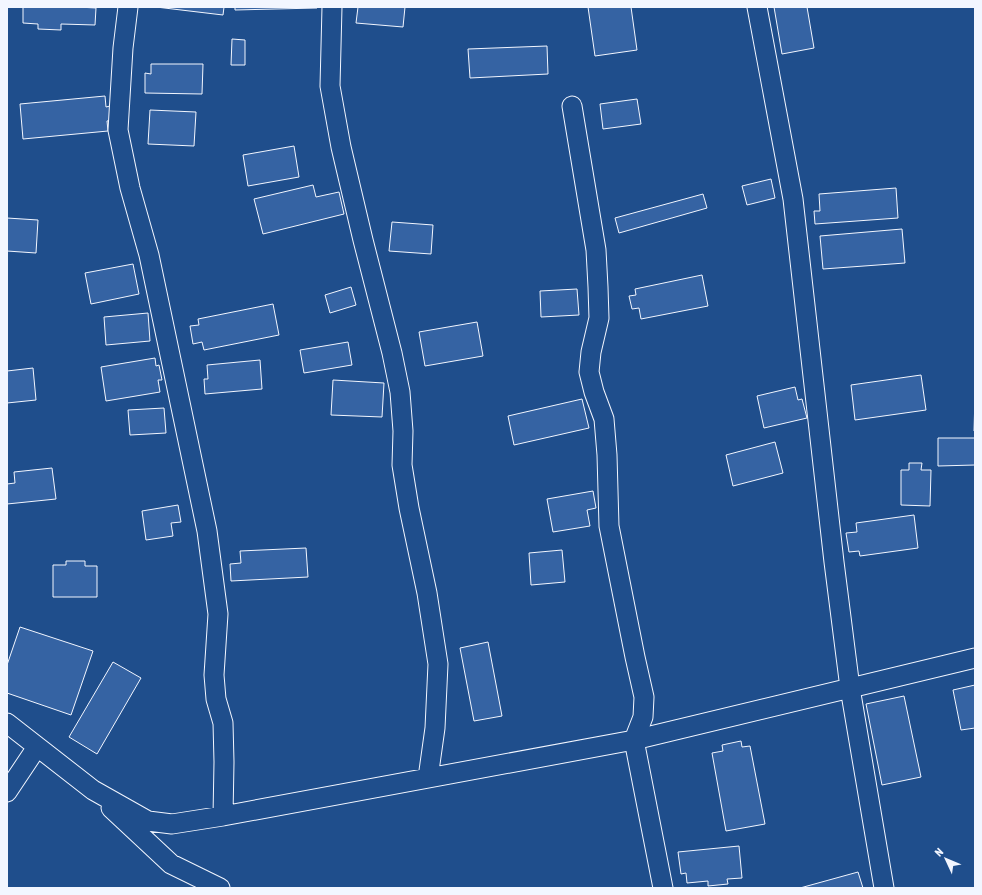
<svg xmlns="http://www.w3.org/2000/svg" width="982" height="895" font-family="'Asap Condensed',sans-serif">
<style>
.building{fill:#3563a3;stroke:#f2f6ff}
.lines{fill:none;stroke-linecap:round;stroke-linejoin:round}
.minor-casing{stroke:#f2f6ff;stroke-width:21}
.minor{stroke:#1f4e8c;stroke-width:19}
</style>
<rect width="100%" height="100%" fill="#1f4e8c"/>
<path class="building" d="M23,7H78L96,8L95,25L61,24V30L38,29V24L23,23Z
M156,7H224L223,15Z
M235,7H317V8L235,10Z
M358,7H405L403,27L356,23Z
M588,7H631L637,50L595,56Z
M774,7H807L814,48L782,54Z
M232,39L245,40V65H231Z
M547,46L548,74L470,78L468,49Z
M151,64H203L202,94L145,93V73L151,74Z
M105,96L106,107L110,106L112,120L107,121L108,131L23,139L20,104Z
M637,99L641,124L603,129L600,104Z
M150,110L196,112L194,146L148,144Z
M294,146L299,177L248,186L243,155Z
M771,179L775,198L747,205L742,186Z
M313,185L316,197L339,192L344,214L263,234L254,199Z
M896,188L898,218L815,224L814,211H820L819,194Z
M703,194L707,208L619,233L615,218Z
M7,218L38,220L36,253L7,251Z
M392,222L433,225L431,254L389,251Z
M902,229L905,263L823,269L820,236Z
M133,264L139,294L91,304L85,273Z
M702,275L708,306L641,319L639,308L632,309L629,296L636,295L635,289Z
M351,287L356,305L330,313L325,295Z
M577,289L579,315L541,317L540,291Z
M273,304L279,335L204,350L202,342L193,344L190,326L199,325L198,319Z
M148,313L150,341L106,345L104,317Z
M477,322L483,356L425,366L419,332Z
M348,342L352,365L304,373L300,350Z
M155,358L156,366L159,365L162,380H158L160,392L106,401L101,367Z
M260,360L262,389L205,394L204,379H208L207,365Z
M33,368L36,400L7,403V371Z
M921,375L926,410L855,420L851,385Z
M333,380L384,383L382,417L331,415Z
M795,387L798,400L802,399L807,418L764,428L757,396Z
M975,396V432L974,431Z
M582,399L589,428L514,445L508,416Z
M164,408L166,433L130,435L128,410Z
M938,438H975V465L938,466Z
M775,442L783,473L733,486L726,455Z
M909,463H922L921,470H931L930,506L901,505V470H909Z
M52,468L56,499L7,504V484L15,483L14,472Z
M593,491L596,508L587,510L590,526L553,532L547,499Z
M178,505L181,522L171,523L173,536L146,540L142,511Z
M914,515L918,548L860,556L859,551L849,552L846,533L857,532L856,523Z
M306,548L308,577L231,581L230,564L241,563L240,551Z
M562,550L565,582L531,585L529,553Z
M66,561H85V566H97V597H53V565H66Z
M20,627L93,651L71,715L7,693V665Z
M488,642L502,716L474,721L460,648Z
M113,662L141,678L97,754L69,737Z
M975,685V728L961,730L953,690Z
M904,696L921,777L882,785L866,704Z
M741,741L742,747L750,746L765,824L726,831L712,753L723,751L722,745Z
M739,846L742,878L727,879L728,884L708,886V881L687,883L686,873L681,874L678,852Z
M858,872L863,888H800Z"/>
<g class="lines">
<defs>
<path id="minor" d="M128,7L123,48L118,130L130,188L149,255L207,531L218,614L214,675L216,699L223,723L224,762L223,816
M332,7L330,86L341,147L363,240L392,353L400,392L403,431L402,465L409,508L427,593L438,664L435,728L428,778
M757,7L793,199L834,562L850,688L884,888
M572,106L596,250L598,287L599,318L591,352L589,372L594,392L604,419L607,455L609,526L635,657L644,697L643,717L634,740L663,888
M7,723L93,790L148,821L172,824L223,816L634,740L975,658
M7,792L37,747
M111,808L171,864L220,888"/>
</defs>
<use href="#minor" class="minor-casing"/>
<use href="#minor" class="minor"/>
</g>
<rect width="982" height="895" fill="none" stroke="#f2f6ff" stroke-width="16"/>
<g transform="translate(946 859) rotate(314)" stroke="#1f4e8c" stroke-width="3" paint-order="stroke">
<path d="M0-3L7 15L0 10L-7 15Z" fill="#f2f6ff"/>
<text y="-6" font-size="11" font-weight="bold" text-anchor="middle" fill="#f2f6ff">N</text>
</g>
</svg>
